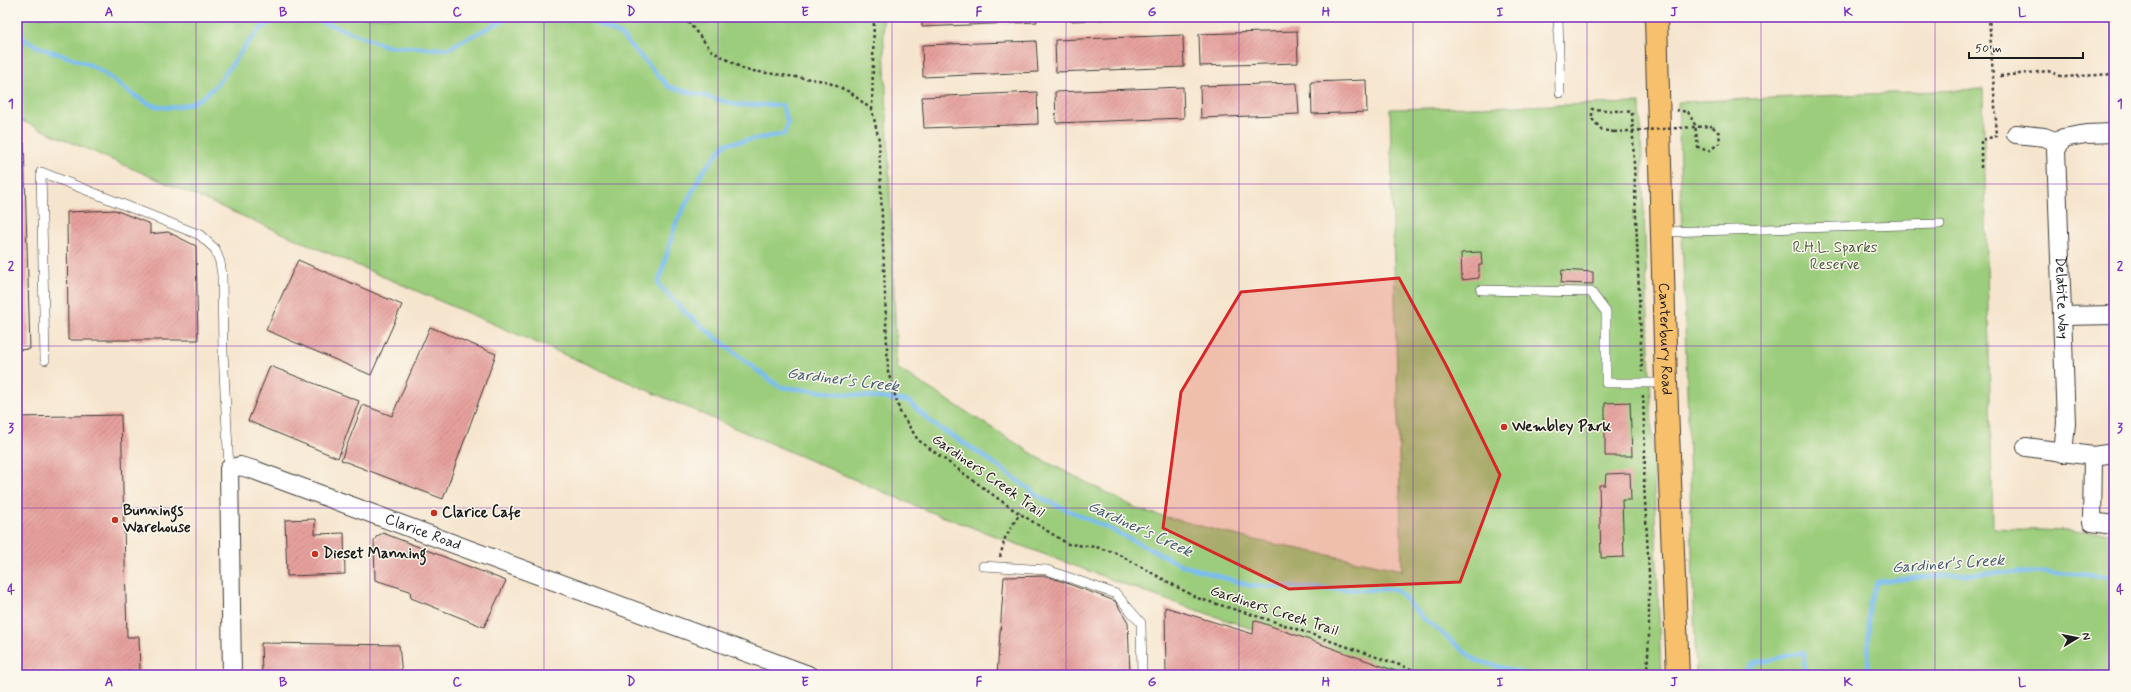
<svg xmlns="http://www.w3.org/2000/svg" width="2131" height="692" font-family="Mynerve,sans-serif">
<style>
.green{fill:#9ccd7c;stroke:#5c744c}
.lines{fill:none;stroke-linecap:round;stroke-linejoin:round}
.stream{stroke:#7abdf0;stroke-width:4.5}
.building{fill:url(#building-hatch)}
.lane-casing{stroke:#3d3a37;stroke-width:10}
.street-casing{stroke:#3d3a37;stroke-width:20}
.primary-casing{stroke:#3d3a37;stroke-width:24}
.path{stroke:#3d3a37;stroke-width:2.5;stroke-dasharray:3 3;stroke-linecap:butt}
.lane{stroke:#fff;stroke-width:9}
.street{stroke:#fff;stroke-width:18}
.primary{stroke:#f7c06c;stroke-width:22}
.path-bridge{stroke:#3d3a37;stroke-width:2.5;stroke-dasharray:3 3;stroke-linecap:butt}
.marked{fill:#d62828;fill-opacity:0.2;stroke:#d62828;stroke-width:3;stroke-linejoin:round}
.grid{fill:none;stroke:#7b2cbf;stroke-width:1;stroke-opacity:0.55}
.poi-dot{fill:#c8321e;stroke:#fbf7ec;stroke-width:1.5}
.labels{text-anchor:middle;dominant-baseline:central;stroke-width:3;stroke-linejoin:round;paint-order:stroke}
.park-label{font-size:15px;fill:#495a3e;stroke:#fbf7ec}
.street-label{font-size:15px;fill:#1c1c1c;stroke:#fbf7ec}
.poi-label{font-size:15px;font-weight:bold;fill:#1c1c1c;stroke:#fbf7ec;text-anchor:start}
.water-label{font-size:16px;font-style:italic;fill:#425c71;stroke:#fbf7ec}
.neatline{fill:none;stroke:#7b2cbf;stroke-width:1.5}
.grid-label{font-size:13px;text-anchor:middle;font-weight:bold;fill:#7b2cbf}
</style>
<defs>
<pattern id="building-hatch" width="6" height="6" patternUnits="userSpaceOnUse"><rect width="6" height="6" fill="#e6a09c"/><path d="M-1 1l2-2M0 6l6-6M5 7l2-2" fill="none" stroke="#c58986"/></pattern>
</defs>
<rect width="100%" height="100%" fill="#fbf7ec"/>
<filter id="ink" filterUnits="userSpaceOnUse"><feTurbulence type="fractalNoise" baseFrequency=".025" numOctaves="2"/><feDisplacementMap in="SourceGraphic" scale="8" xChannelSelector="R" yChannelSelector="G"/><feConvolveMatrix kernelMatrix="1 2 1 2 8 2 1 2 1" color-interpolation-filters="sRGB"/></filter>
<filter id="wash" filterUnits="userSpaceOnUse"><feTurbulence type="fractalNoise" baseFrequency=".012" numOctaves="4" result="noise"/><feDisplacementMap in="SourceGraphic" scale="16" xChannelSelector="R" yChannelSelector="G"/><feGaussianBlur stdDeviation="0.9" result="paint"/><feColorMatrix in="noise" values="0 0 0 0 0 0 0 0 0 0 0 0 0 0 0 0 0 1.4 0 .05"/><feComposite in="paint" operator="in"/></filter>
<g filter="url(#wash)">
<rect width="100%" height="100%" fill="#f6e5ce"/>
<path class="green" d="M17,17H883L897,368L1041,459L1140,510L1250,539L1402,570L1390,109L1640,103L1661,675H1388L1161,598L923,509L17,119Z
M1983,89L1993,528L2114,533V675H1696L1678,102Z"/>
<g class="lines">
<path class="stream" d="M305,17L312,18L386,46L447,49L509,17
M583,17L620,34L669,87L739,105H782L788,123L784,134L725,144L702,173L676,223L658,284L687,314L750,365L780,387L908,401L933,424L978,452L1043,499L1106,527L1182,565L1251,586L1361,590L1396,589L1422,617L1475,660L1528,675
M17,33C40,54 71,54 96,68C115,79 132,97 152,105C160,108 168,108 176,107C228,102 235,33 281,17
M1740,675L1752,664L1804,652V675
M1868,675L1869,605L1877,582C1956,572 2035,569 2114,577"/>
</g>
<g id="blocks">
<path class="building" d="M922,17H1036L1037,22L922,27Z
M1070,17H1145V18L1070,21Z
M1297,31L1298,63L1200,66L1199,34Z
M1183,35L1184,67L1056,72L1055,40Z
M1036,41L1038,72L923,77L922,45Z
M1366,80L1367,112L1312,114L1311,82Z
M1297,83L1299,114L1201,118L1200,86Z
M1183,87L1184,118L1056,123L1055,92Z
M1037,92L1038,124L924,128L922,97Z
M17,140L24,143L30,349L17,350Z
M115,210L150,224V234L168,232L196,246L198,340H68L67,212Z
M1481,252L1482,265H1479V278L1462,280L1461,253Z
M298,260L402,305L371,375L266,330Z
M1562,270L1593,272V284L1561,283Z
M430,327L496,354L443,499L341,460L363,405L392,416Z
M270,366L359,401L338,458L248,421Z
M1630,402L1632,456H1605V403Z
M121,415L127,637H139L140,671H128V675H17V417Z
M1630,473L1631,500H1622L1624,557L1601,558L1599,485H1605L1606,474Z
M315,519V534L344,533L345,574L287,576L285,520Z
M383,533L506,581L484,627L411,598L410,591L375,580L374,541L377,536Z
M1047,576L1115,601L1128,622L1130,675H997L1004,577Z
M1165,607L1253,634L1254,620L1401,673V675H1166Z
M261,643L399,645L402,675H262Z"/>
</g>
</g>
<g filter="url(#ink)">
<use href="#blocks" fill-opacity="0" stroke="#3d3a37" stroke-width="1"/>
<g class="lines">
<defs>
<path id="lane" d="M1558,17L1560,93
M1662,232L1940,224
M1481,290L1591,292L1606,312V383H1666
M45,360L41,172L200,235L215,249L220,262L222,275L223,352L229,469
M983,566L1047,570L1116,594L1141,623L1142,675"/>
<g id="street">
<path d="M2016,134L2044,137L2060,143L2063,138L2086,134L2114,133"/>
<path id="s1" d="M2060,143L2056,150L2066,423L2063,453"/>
<path d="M2062,316L2114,315"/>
<path d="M2026,447L2093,456L2114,453"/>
<path d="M2093,456L2092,522L2114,525"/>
<path id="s2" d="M232,675L229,469L240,466L254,470L808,675"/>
</g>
<g id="primary">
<path id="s3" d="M1656,17L1666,383L1678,675"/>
</g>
</defs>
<use href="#lane" class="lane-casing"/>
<use href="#street" class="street-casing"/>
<use href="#primary" class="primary-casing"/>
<path class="path" d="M684,17L712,51L745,70L825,81L850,92L872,110L879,140L888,372L900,412L918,440L1011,508L1068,544L1096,547L1116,553L1197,598L1276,622L1428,675
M2000,76L2048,71L2063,77L2114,74
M872,110L874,17
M1676,110L1688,112L1695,125L1698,147L1708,151L1720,143L1719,133L1712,126
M1614,132L1602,130L1592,119V109L1632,112L1642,372
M1981,168V140L1997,136L1989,17
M1643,395L1645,454L1644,483L1649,573V635L1647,675
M1000,557L1005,538L1020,513"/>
<use href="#lane" class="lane"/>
<use href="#street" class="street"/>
<use href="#primary" class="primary"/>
<path class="path-bridge" d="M1614,132L1712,126"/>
</g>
</g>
<path class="marked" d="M1399,278L1447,367L1500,475L1460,582L1289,589L1163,528L1181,392L1241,292Z"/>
<path class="grid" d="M196,17V675M370,17V675M544,17V675M718,17V675M892,17V675M1066,17V675M1239,17V675M1413,17V675M1587,17V675M1761,17V675M1935,17V675M17,184H2114M17,346H2114M17,508H2114"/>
<g class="poi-dot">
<circle cx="1504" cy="427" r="4"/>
<circle cx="434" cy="513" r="4"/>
<circle cx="115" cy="520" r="4"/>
<circle cx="315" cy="554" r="4"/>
</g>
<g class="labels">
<g class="park-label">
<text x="1835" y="248">R.H.L. Sparks<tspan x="1835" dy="17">Reserve</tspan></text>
</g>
<g class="street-label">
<text stroke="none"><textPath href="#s1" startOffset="156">Delatite Way</textPath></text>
<text stroke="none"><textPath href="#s3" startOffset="322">Canterbury Road</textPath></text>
<text transform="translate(988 476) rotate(35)">Gardiners Creek Trail</text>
<text stroke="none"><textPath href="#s2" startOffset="412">Clarice Road</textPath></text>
<text transform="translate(1274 611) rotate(18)">Gardiners Creek Trail</text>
</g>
<g class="poi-label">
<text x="1512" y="427">Wembley Park</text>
<text x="123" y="511">Bunnings<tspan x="123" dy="17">Warehouse</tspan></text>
<text x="442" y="513">Clarice Cafe</text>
<text x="323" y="554">Dieset Manning</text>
</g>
<g class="water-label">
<text transform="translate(843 380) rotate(7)">Gardiner's Creek</text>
<text transform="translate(1140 529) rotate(25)">Gardiner's Creek</text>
<text transform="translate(1948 564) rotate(-4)">Gardiner's Creek</text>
</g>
</g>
<rect width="2131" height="692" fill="none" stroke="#fbf7ec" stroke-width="44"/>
<g transform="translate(2077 638) rotate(80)" stroke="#fbf7ec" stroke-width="3" paint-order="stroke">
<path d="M0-3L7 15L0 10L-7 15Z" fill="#1c1c1c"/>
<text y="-6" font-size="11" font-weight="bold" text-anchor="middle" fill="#1c1c1c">N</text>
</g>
<path d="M1969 52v6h114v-6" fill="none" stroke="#1c1c1c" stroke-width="2"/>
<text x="1975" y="52" font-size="12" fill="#1c1c1c" stroke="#fbf7ec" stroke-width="3" paint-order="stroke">50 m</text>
<rect x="22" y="22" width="2087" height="648" class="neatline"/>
<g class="grid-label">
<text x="109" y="16">A</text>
<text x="283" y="16">B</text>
<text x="457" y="16">C</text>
<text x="631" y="16">D</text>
<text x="805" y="16">E</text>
<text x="979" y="16">F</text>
<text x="1152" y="16">G</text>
<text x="1326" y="16">H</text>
<text x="1500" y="16">I</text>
<text x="1674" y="16">J</text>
<text x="1848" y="16">K</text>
<text x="2022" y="16">L</text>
<text x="11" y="108">1</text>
<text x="2120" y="108">1</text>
<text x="11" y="270">2</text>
<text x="2120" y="270">2</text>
<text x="11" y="432">3</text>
<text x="2120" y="432">3</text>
<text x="11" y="594">4</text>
<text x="2120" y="594">4</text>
<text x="109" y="686">A</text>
<text x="283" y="686">B</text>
<text x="457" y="686">C</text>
<text x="631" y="686">D</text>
<text x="805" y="686">E</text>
<text x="979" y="686">F</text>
<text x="1152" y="686">G</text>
<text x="1326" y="686">H</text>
<text x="1500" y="686">I</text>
<text x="1674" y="686">J</text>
<text x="1848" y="686">K</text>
<text x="2022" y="686">L</text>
</g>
</svg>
